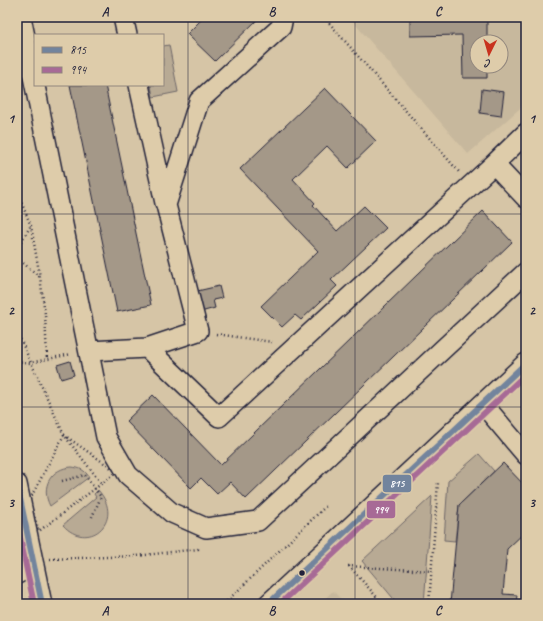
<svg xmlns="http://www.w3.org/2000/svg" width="543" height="621" font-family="Caveat,sans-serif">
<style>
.built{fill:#c7b89d;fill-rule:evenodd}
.green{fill:#b8aa94;stroke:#6d6668}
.building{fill:#a49888;stroke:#22223b}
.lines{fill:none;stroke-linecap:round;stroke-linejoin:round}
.minor-casing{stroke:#22223b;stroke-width:22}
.path{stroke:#22223b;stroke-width:2.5;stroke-dasharray:1 3;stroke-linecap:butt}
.minor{stroke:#deccaa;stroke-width:19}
.bus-1-casing{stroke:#deccaa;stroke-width:9}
.bus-2-casing{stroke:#deccaa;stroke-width:9}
.bus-1{stroke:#72849d;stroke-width:6}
.bus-2{stroke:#a76a96;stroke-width:6}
.grid{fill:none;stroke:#22223b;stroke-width:1;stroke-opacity:0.55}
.bus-dot{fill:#22223b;stroke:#deccaa;stroke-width:1.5}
.line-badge{stroke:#deccaa;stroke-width:1.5}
.badge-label{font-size:11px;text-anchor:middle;font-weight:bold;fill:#fff}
.neatline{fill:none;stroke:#22223b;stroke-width:1.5}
.grid-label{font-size:13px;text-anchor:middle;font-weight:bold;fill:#22223b}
</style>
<rect width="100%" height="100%" fill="#d6c5a6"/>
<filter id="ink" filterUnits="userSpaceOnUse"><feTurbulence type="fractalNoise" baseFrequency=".025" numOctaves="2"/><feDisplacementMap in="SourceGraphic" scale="8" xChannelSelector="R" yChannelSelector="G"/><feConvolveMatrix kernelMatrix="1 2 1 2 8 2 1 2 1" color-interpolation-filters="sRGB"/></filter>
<g filter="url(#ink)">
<path class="built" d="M349,17H526V103L468,154ZM477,42H501V66H477Z
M333,591L346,604H319Z"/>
<path class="green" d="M169,45L178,92L153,97L151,85H163V46Z
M479,454L494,471L459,505L455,541L444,540L448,481Z
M72,467C80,468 85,470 89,477L50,506C40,487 51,468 72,467Z
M98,490C126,521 88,553 63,525L96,497L94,494Z
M432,496L424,604H398L362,561Z"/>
<path class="building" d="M204,17H260L215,61L187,34Z
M410,17H526V20H487V42H477V66H487V78H463L462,35L410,36Z
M70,85H105L151,305L117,312Z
M325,88L376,141L348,168L327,146L293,179L315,203L313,205L337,231L364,206L386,228L331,280L337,286L301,320L295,315L282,327L261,306L318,251L240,169Z
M482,89L504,92L501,116L480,113Z
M483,211L512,242L246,499L230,482L217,494L201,478L191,488L126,421L153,395L221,465Z
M219,286L222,298L213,300L215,308L197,313L193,292Z
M70,361L74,375L61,379L57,365Z
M503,463L526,487V531L507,549L503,594L517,595L516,604H450L459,505Z"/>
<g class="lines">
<defs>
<path id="minor" d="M21,17L106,437L128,475L172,513L206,528L258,521L526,272
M123,17L127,35
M283,17L281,27L199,101L166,205L198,331L147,348L219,417L494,164L526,198
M139,85L165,203
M494,164L526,133
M89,351L147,348
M483,404L526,455
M17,484L42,604
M17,574L34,565
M268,604L526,363"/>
</defs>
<use href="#minor" class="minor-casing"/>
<path class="path" d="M324,17L459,172
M17,192L31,226L40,277L45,314L47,359
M17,248L30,227
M17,258L40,277
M17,332L64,435L102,484
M216,334L272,342
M17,361L30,363L71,354
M64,435L117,472L39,531L29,501Z
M62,481L85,475L101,497L91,519
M50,559L136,556L198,549L199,546
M348,566L431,571
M349,566L383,604
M224,604L327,505
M429,604L438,482"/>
<use href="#minor" class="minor"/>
<defs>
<path id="bus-1" d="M17,484L42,604
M268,604L526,363"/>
<path id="bus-2" d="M17,523L34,604
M280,604L526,374"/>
</defs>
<use href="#bus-1" class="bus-1-casing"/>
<use href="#bus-2" class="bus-2-casing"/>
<use href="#bus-1" class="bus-1"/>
<use href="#bus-2" class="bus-2"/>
</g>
</g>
<path class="grid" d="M188,17V604M355,17V604M17,214H526M17,407H526"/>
<circle class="bus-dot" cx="302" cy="573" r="3.5"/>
<g class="line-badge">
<rect x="382" y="474" width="30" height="19" rx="4" fill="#72849d"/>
<rect x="366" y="500" width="30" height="19" rx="4" fill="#a76a96"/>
</g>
<g class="badge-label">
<text x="397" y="487">815</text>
<text x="381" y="513">994</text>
</g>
<rect width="543" height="621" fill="none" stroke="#deccaa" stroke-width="44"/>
<rect x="34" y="34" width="130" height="52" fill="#deccaa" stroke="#93887e"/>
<rect x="42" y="47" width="20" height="6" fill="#72849d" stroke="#93887e"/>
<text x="70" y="54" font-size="12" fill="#22223b">815</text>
<rect x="42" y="67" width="20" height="6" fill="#a76a96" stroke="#93887e"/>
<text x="70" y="74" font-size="12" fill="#22223b">994</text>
<g transform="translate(489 54) rotate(185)"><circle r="19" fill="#deccaa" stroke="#93887e"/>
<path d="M0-3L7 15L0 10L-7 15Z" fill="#c8321e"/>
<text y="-6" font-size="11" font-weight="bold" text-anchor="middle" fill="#22223b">С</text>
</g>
<rect x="22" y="22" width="499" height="577" class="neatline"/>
<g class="grid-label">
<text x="105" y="16">A</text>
<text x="272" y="16">B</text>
<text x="438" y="16">C</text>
<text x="11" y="123">1</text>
<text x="532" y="123">1</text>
<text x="11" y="315">2</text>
<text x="532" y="315">2</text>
<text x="11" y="507">3</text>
<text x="532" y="507">3</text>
<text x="105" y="615">A</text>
<text x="272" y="615">B</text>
<text x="438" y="615">C</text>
</g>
</svg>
